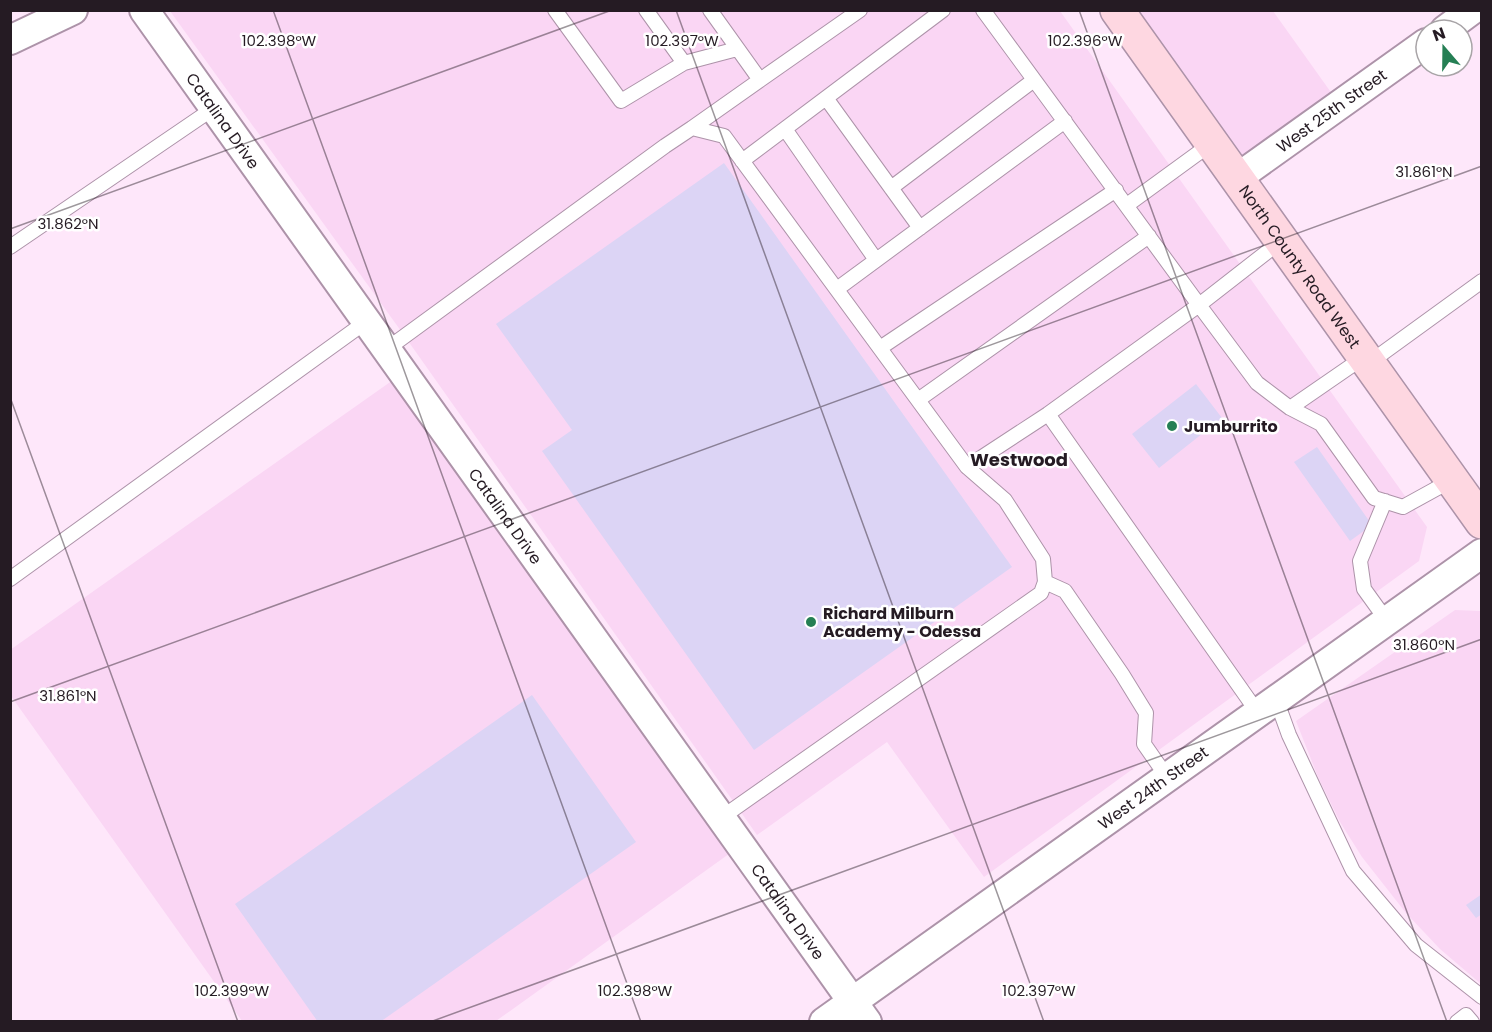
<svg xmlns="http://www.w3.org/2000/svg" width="1492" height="1032" font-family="Poppins,sans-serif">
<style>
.built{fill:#fad6f4}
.building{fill:#dcd4f5}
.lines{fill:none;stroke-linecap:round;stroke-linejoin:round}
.lane-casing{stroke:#ad93a9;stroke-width:16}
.street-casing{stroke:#ad93a9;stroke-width:32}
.secondary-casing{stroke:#ad93a9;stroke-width:36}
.lane{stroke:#fff;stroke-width:14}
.street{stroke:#fff;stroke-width:28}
.secondary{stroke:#fed7e1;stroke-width:33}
.ticks{fill:none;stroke:#251b23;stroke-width:1.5;stroke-opacity:0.45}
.poi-dot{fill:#257f54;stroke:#fff;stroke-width:2}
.labels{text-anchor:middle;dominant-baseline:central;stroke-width:5;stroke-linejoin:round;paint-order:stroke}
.street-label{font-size:16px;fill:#251b23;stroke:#fff}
.poi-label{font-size:16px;font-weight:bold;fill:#251b23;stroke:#fff;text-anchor:start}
.neighbourhood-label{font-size:18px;font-weight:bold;fill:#251b23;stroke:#fff}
.ticks-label{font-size:15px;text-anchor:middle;fill:#251b23;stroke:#fff;stroke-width:5;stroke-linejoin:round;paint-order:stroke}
</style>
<rect width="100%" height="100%" fill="#fee7fa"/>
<path class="built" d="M170,11H1060L1427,527L1419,561L984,877L887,742L757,835L401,331Z
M1117,11H1273L1340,105L1237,178Z
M403,373L740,846L496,1021H242L11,696L10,650Z
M1455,610L1480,611L1481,613V984L1440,949L1406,913L1362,857L1340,822L1318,777L1296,721Z"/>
<path class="building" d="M724,163L1012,567L754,750L542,451L572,430L496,324Z
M1196,384L1222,418L1159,468L1132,434Z
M1317,447L1372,525L1350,541L1294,462Z
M532,695L636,842L380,1022H318L235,904Z
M1482,894V914L1476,918L1466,905Z"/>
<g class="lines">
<defs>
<path id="lane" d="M555,10L621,101L684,63L737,49
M646,10L684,63
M710,10L760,80L860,10
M826,98L920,228
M692,128L760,80
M785,129L876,260
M742,161L943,10
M891,188L1034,80
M1127,205L1212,143
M1281,241L1199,305L1257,383L1290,408L1321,424L1374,498L1403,507L1452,480
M10,247L214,108
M837,289L1065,121
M880,348L1116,190
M387,349L665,146L692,128L724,136L967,467L1005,500L1043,559L1045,582L1041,593L721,818
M1369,363L1482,281
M918,400L1149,236
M1290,408L1364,357
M1048,414L1258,713
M967,467L1048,414L1199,305L983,10
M1385,501L1360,561L1364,589L1387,621
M10,579L367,321
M1045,582L1065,591L1122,674L1146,713L1144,744L1167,777
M1276,699L1289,735L1353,871L1416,945L1482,997
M1457,1022L1466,1015L1472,1022"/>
<g id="street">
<path id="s1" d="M144,10L867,1022"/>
<path d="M1445,30L1472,10"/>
<path d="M10,40L73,10"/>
<path id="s2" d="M1237,178L1426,43"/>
<path id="s3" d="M824,1022L1482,553"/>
</g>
<g id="secondary">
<path id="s4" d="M1117,10L1482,522"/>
</g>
</defs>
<use href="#lane" class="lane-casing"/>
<use href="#street" class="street-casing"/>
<use href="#secondary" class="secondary-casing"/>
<use href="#lane" class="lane"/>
<use href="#street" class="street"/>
<use href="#secondary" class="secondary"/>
</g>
<path class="ticks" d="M273,10L641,1022M676,10L1044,1022M1079,10L1447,1022M10,229L612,10M10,397L238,1022M10,702L1482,166M430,1022L1482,639"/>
<g class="poi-dot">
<circle cx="1172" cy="426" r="6"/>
<circle cx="811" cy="622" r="6"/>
</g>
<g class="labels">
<g class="street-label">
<text stroke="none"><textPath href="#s2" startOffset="116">West 25th Street</textPath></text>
<text stroke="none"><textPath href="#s1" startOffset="136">Catalina Drive</textPath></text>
<text stroke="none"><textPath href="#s4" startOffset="315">North County Road West</textPath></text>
<text stroke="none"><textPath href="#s1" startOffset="622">Catalina Drive</textPath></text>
<text stroke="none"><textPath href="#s3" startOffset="404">West 24th Street</textPath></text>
<text stroke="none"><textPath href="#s1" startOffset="1108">Catalina Drive</textPath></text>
</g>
<g class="poi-label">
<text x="1184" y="426">Jumburrito</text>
<text x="823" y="613">Richard Milburn<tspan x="823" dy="18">Academy - Odessa</tspan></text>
</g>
<g class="neighbourhood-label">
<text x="1019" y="459">Westwood</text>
</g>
</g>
<g class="ticks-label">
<text x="279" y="46">102.398°W</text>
<text x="682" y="46">102.397°W</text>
<text x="1085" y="46">102.396°W</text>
<text x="1424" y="177">31.861°N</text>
<text x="68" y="229">31.862°N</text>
<text x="1424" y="650">31.860°N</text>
<text x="68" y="701">31.861°N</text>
<text x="232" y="996">102.399°W</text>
<text x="635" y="996">102.398°W</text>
<text x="1039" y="996">102.397°W</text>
</g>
<rect width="1492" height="1032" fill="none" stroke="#251b23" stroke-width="24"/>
<g transform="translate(1444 48) rotate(340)"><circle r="28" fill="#ffffff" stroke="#a8a4a7" stroke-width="1.5"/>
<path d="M0-4.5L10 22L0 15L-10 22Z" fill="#257f54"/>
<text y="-9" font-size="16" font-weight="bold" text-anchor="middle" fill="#251b23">N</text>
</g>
</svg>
